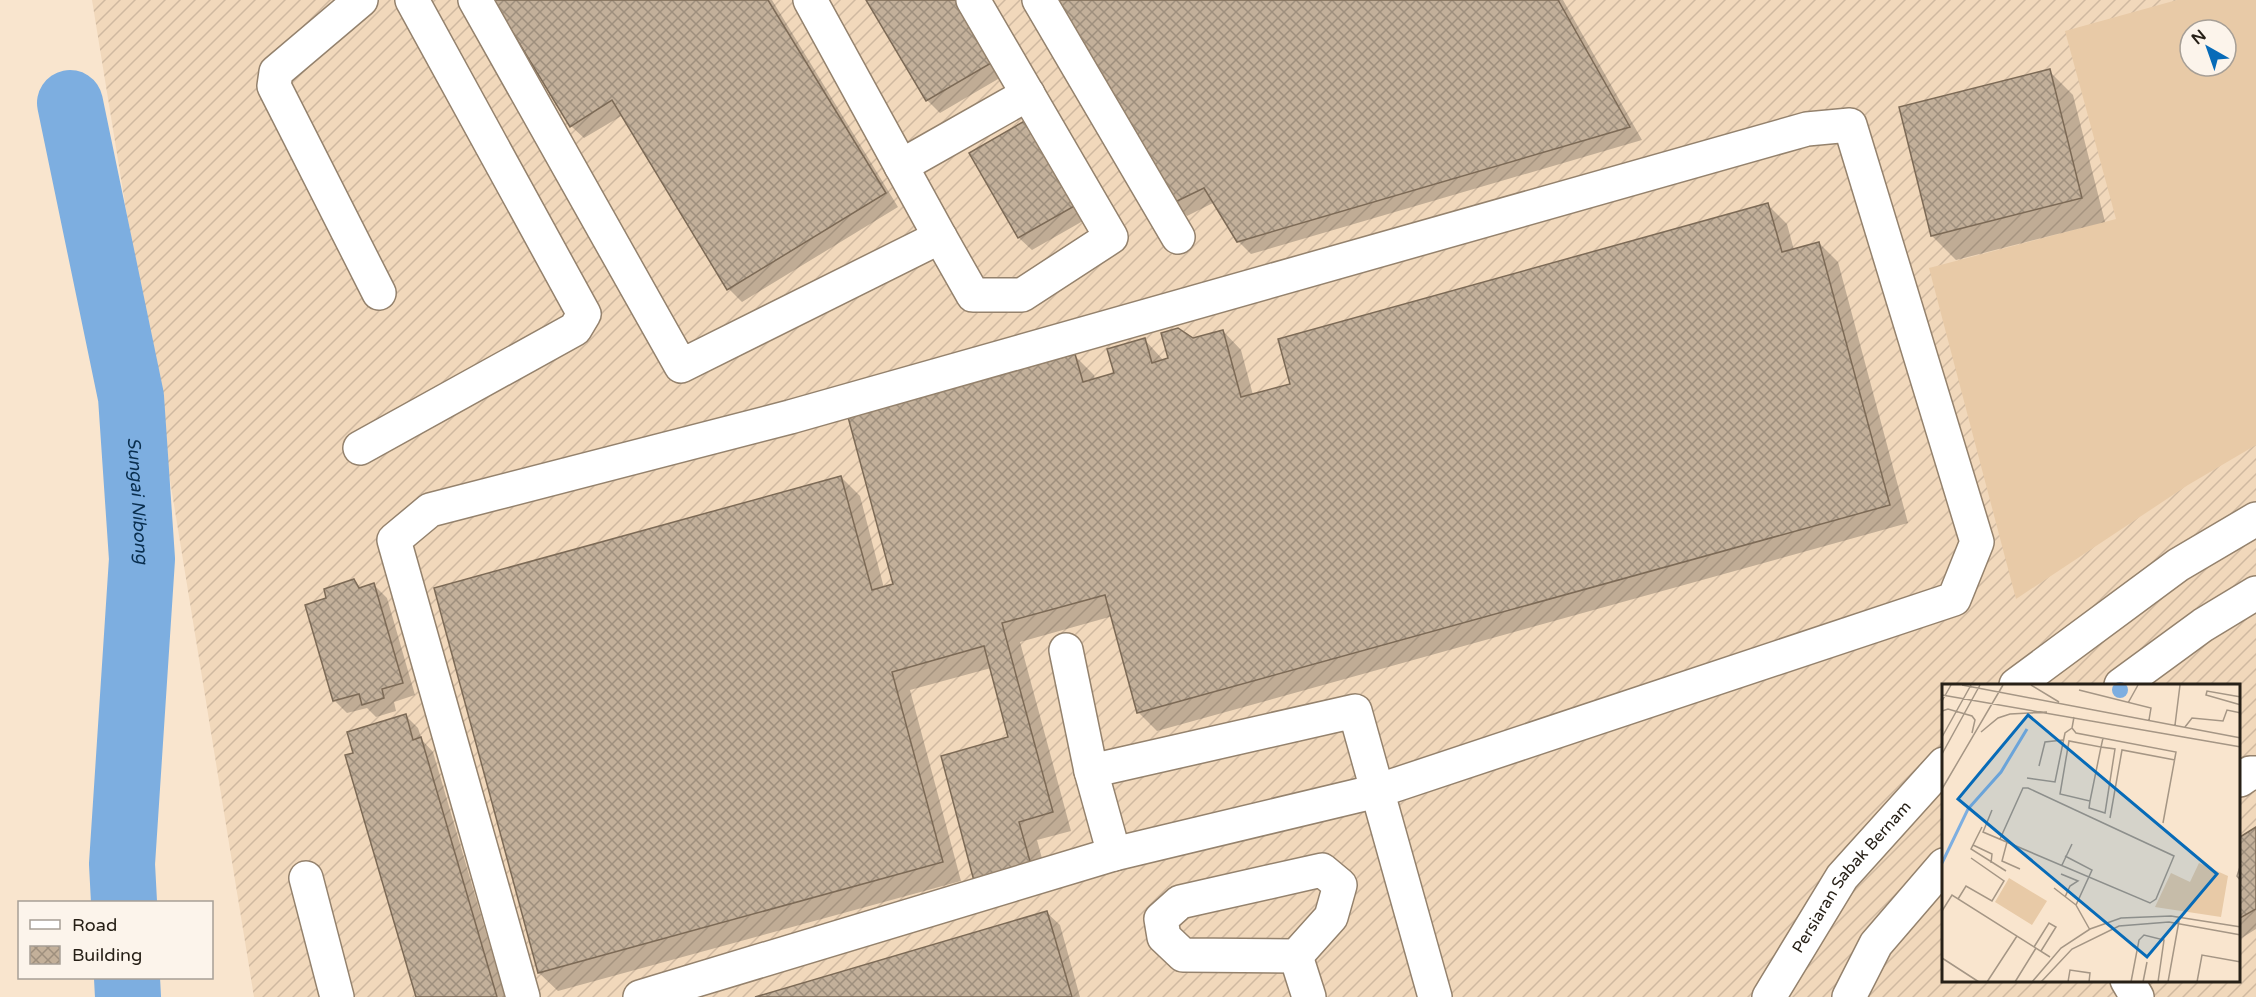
<svg xmlns="http://www.w3.org/2000/svg" width="2256" height="997" font-family="'Varela Round',sans-serif">
<style>
.industrial{fill:url(#industrial-furrows);fill-rule:evenodd}
.garden{fill:#e8caa7;fill-rule:evenodd}
.shadow{fill:#0003}
.lines{fill:none;stroke-linecap:round;stroke-linejoin:round}
.river{stroke:#7daee0;stroke-width:66}
.building{fill:url(#building-cross-hatch);stroke:#7c6a56;stroke-width:1.5}
.minor-casing{stroke:#94826d;stroke-width:36}
.minor{stroke:#fff;stroke-width:33}
.labels{text-anchor:middle;dominant-baseline:central;stroke-width:4.5;stroke-linejoin:round;paint-order:stroke}
.street-label{font-size:16px;fill:#272017;stroke:#fcf4eb}
.water-label{font-size:18px;font-style:italic;fill:#092e4e;stroke:#fcf4eb}
.inset-river{fill:none;stroke:#7daee0;stroke-width:3}
.inset-road{fill:none;stroke:#a59685;stroke-width:1.5}
.view{fill:#076bb8;fill-opacity:0.15;stroke:#076bb8;stroke-width:3}
.inset-edge{fill:none;stroke:#272017;stroke-width:3}
</style>
<defs>
<pattern id="industrial-furrows" width="10" height="10" patternUnits="userSpaceOnUse" patternTransform="scale(1.5)"><rect width="10" height="10" fill="#f1d8bb"/><path d="M-1 1l2-2M0 10L10 0M9 11l2-2" fill="none" stroke="#cfb9a0"/></pattern>
<pattern id="building-cross-hatch" width="8" height="8" patternUnits="userSpaceOnUse" patternTransform="scale(1.5)"><rect width="8" height="8" fill="#c3b09a"/><path d="M0 0l8 8M0 8l8-8" fill="none" stroke="#9e8f7d"/></pattern>
</defs>
<rect width="100%" height="100%" fill="#f9e5ce"/>
<path class="industrial" d="M92,0H2256V997H254ZM2190,30H2226V66H2190ZM1944,685H2240V980H1944Z"/>
<path class="garden" d="M2177,0H2256V445L2188,485L2016,599L1929,268L2116,219L2065,31ZM2190,30H2226V66H2190Z"/>
<path class="shadow" d="M494,0H772L898,207L742,302L729,289L623,115L584,138L571,126Z
M868,0L1010,72L940,113L927,100Z
M1060,0H1563L1642,140L1251,254L1238,241L1215,202L1187,216L1175,203Z
M2049,71L2073,95L2105,222L1956,260L1932,236Z
M1028,120L1090,217L1032,250L1019,238L971,154Z
M1768,205L1787,224L1794,250L1819,243L1838,262L1908,523L1157,731L1138,712L1113,616L1020,642L1071,831L1037,840L1049,884L995,899L1010,738L991,668L910,690L961,881L558,991L539,973L841,477L860,496L884,588L895,586L1075,356L1094,375L1095,380L1116,374L1145,340L1164,361L1192,340L1223,331L1241,350L1253,395L1292,385Z
M354,581L362,589L374,585L387,598L415,695L394,702L396,711L376,717L367,708L347,713L334,700L328,599Z
M405,715L418,728L422,740L433,752L505,997H418L355,754Z
M2256,829V929L2240,939V838Z
M1047,913L1060,925L1080,997H760Z"/>
<g class="lines">
<g class="river">
<path id="s1" d="M70,103L131,397L142,559L122,864L124,902"/>
<path d="M127,978L128,997"/>
</g>
</g>
<path class="building" d="M493,0H768L886,193L727,290L612,100L570,127Z
M866,0H963L998,59L926,101Z
M1058,0H1558L1630,127L1237,242L1204,188L1173,203Z
M2050,69L2082,198L1931,236L1899,107Z
M1028,119L1078,204L1018,238L969,153Z
M1768,203L1782,252L1819,242L1890,505L1137,713L1105,595L1002,623L1053,812L1019,822L1031,865L974,881L941,756L1008,737L984,646L892,672L943,862L538,973L434,588L841,476L872,590L893,584L848,417L1075,354L1083,382L1114,373L1107,349L1145,338L1152,363L1168,358L1161,333L1178,328L1193,338L1223,330L1241,397L1290,384L1278,339Z
M354,579L359,588L374,583L403,683L382,689L384,698L362,705L359,694L333,701L305,605L326,598L324,589Z
M406,714L413,740L421,737L497,997H416L345,755L353,753L347,732Z
M2256,827V909L2240,918V837Z
M1047,911L1072,997H755Z"/>
<g class="lines">
<defs>
<g id="minor">
<path d="M361,0L276,72L274,86L379,293"/>
<path d="M475,0L681,366L940,237L973,295H1022L1111,237L973,0"/>
<path d="M810,0L940,237"/>
<path d="M1039,0L1178,237"/>
<path d="M901,166L1028,94"/>
<path d="M360,448L575,329L584,314L412,0"/>
<path d="M1066,650L1091,771L1114,854"/>
<path d="M2016,685L2178,565L2256,519"/>
<path d="M2121,685L2203,625L2256,593"/>
<path d="M1091,771L1355,711L1435,997"/>
<path d="M2240,780L2250,773H2256"/>
<path d="M1322,870L1340,885L1331,917L1296,956L1183,955L1164,937L1161,919L1180,902Z"/>
<path d="M306,878L337,997"/>
<path d="M1296,956L1309,997"/>
<path d="M2127,980L2137,997"/>
<path d="M523,997L394,540L430,510L790,417L1807,129L1850,125L1977,542L1954,599L1377,791L1114,854L640,997"/>
<path id="s2" d="M1769,997L1842,877L1944,764"/>
<path d="M1849,997L1876,944L1944,865"/>
</g>
</defs>
<use href="#minor" class="minor-casing"/>
<use href="#minor" class="minor"/>
</g>
<g class="labels">
<g class="street-label">
<text stroke="none"><textPath href="#s2" startOffset="146">Persiaran Sabak Bernam</textPath></text>
</g>
<g class="water-label">
<text stroke="none"><textPath href="#s1" startOffset="404">Sungai Nibong</textPath></text>
</g>
</g>
<g transform="translate(1942 684)">
<rect width="298" height="298" fill="#f9e5ce"/>
<path d="M257,179L286,192L279,233L213,223L229,189L248,198ZM67,194L105,217L90,241L53,218Z" fill="#e8caa7"/>
<path d="M170 6a8 8 0 1 1 16 0a8 8 0 1 1-16 0Z" fill="#7daee0"/>
<path class="inset-river" d="M0,179L26,125L59,88L85,45"/>
<path class="inset-road" d="M20,1L299,54M89,1L117,18M137,6L209,24L207,36M0,11L299,63M299,13L265,7L264,11L299,21M0,17L9,1M186,19L196,1M0,27L6,25L30,32L33,36L30,49M132,33L130,44L134,49L234,68L221,139M233,41L238,1M243,43L250,34L281,37L285,26L299,29M39,48L56,34L68,30L105,28M0,53L29,1M0,70L38,1M97,82L103,58L121,56M85,94L113,98L123,49L130,44M0,105L61,1M148,117L159,63L127,57L118,110L148,117L147,124L163,129L173,65L159,63L161,54M50,126L41,148L208,219L214,215L232,172L86,104H81L58,155M168,134L180,66L233,76M40,143L29,165L64,187M65,158L60,177L78,185M31,161L50,170L49,179M123,172L150,186L134,221L148,246M299,180L295,192L299,197M120,181L130,160M119,190L136,197L128,202L123,213M112,204L134,221M16,215L24,202L50,217L62,197L29,174M0,227L10,211L108,273M92,263L107,239L114,243L99,267M0,274L37,298M45,298L75,252M73,298L94,264M90,298L119,264L148,245L179,234L229,232L299,243M99,298L130,265L177,242L227,238L299,251M126,298L128,286L148,289L147,298M189,298L197,256L202,251L222,256L216,298M201,298L205,278M226,298L237,237M255,298L260,271L299,278"/>
<path class="view" d="M86,31L275,190L205,273L16,115Z"/>
<rect width="298" height="298" class="inset-edge"/>
</g>
<rect x="18" y="901" width="195" height="78" fill="#fcf4eb" stroke="#a79f96" stroke-width="1.5"/>
<rect x="30" y="920" width="30" height="9" fill="#ffffff" stroke="#a79f96" stroke-width="1.5"/>
<text x="72" y="931" font-size="18" fill="#272017">Road</text>
<rect x="30" y="946" width="30" height="18" fill="url(#building-cross-hatch)" stroke="#a79f96" stroke-width="1.5"/>
<text x="72" y="961" font-size="18" fill="#272017">Building</text>
<g transform="translate(2208 48) rotate(320)"><circle r="28" fill="#fcf4eb" stroke="#a79f96" stroke-width="1.5"/>
<path d="M0-4.5L10 22L0 15L-10 22Z" fill="#076bb8"/>
<text y="-9" font-size="16" font-weight="bold" text-anchor="middle" fill="#272017">N</text>
</g>
</svg>
